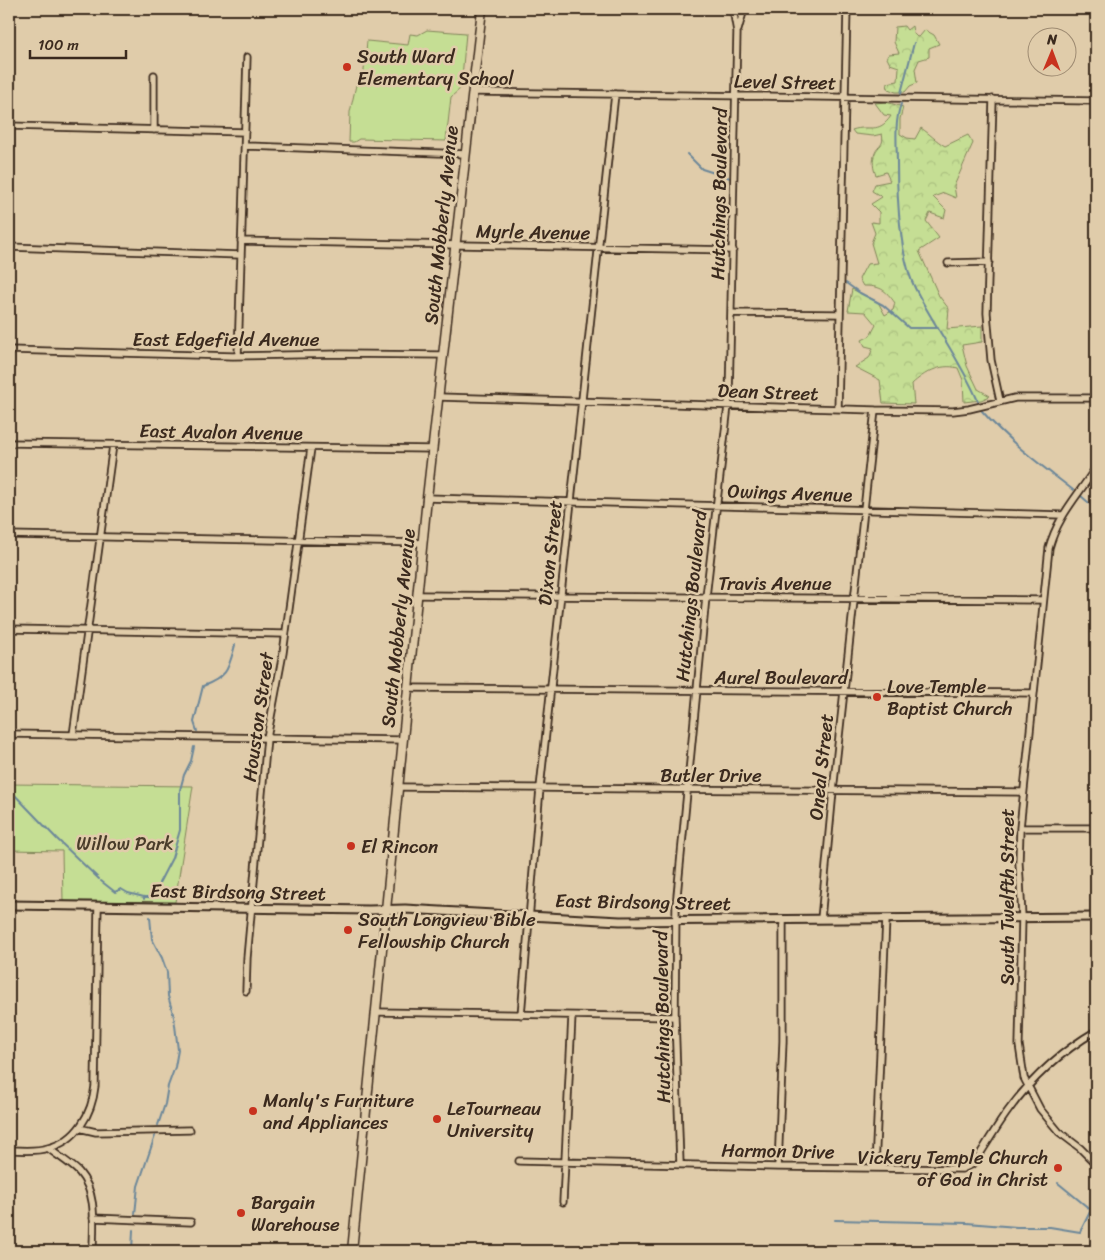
<svg xmlns="http://www.w3.org/2000/svg" width="1105" height="1260" font-family="Sriracha,sans-serif">
<style>
.forest{fill:url(#forest-crowns);stroke:#808459}
.green{fill:#c5de94;stroke:#808459}
.lines{fill:none;stroke-linecap:round;stroke-linejoin:round}
.stream{stroke:#6c8799;stroke-width:2}
.minor-casing{stroke:#3b2a1e;stroke-width:9}
.tertiary-casing{stroke:#3b2a1e;stroke-width:11}
.secondary-casing{stroke:#3b2a1e;stroke-width:11}
.minor{stroke:#e0ccaa;stroke-width:5.5}
.tertiary{stroke:#e0ccaa;stroke-width:7}
.secondary{stroke:#e0ccaa;stroke-width:8}
.poi-dot{fill:#c8321e;stroke:#e0ccaa;stroke-width:2}
.labels{text-anchor:middle;dominant-baseline:central;stroke-width:5;stroke-linejoin:round;paint-order:stroke}
.poi-label{font-size:19px;fill:#3b2a1e;stroke:#e0ccaa;text-anchor:start}
.street-label{font-size:19px;fill:#3b2a1e;stroke:#e0ccaa}
.park-label{font-size:19px;fill:#493c2a;stroke:#e0ccaa}
</style>
<defs>
<pattern id="forest-crowns" width="20" height="18" patternUnits="userSpaceOnUse" patternTransform="scale(1.25)"><rect width="20" height="18" fill="#c5de94"/><path d="M2 6a3 3 0 1 1 6 0M12 15a3 3 0 1 1 6 0" fill="none" stroke="#aabf7f"/></pattern>
</defs>
<rect width="100%" height="100%" fill="#e0ccaa"/>
<filter id="ink" filterUnits="userSpaceOnUse"><feTurbulence type="fractalNoise" baseFrequency=".02" numOctaves="2"/><feDisplacementMap in="SourceGraphic" scale="10" xChannelSelector="R" yChannelSelector="G"/><feConvolveMatrix kernelMatrix="1 2 1 2 8 2 1 2 1" color-interpolation-filters="sRGB"/></filter>
<g filter="url(#ink)">
<path class="forest" d="M904,26L907,30L912,26L913,33L917,37L920,36L925,30L934,35L939,44L929,48V57L919,60L915,69L917,83L910,86L905,92H896L888,89L887,83L898,81L899,67L890,64L887,58L889,54L899,53L894,42L895,27Z
M886,102L903,107L900,119V134L907,138L915,139L921,128C930,134 935,140 945,146L968,135L973,143L954,186L956,198L944,193L933,197L946,210L944,218L930,213L926,221L939,238L919,251L939,296L949,309L947,329L982,326V342L962,345L967,366L978,389L990,396L981,400L964,402L963,380L958,368C940,363 924,373 912,384L914,404L883,403L880,380L855,367L869,358L873,348L865,346L862,340L870,336L876,325L865,312L848,311L852,289L878,302L885,315L893,310L895,303C885,289 880,286 863,286L859,279L867,264L877,263L871,243L875,233L871,222L879,223V212L871,204L882,197L872,191L875,184L890,181L886,172L876,175C873,169 872,160 875,153C878,145 885,146 882,134L873,136L855,134L852,130C870,124 878,135 891,116L884,115L875,103Z"/>
<path class="green" d="M427,30L466,33L461,88L451,97L446,141L359,139L354,142H349L350,112L356,85L363,80L367,41L408,45L410,34L418,35Z
M9,784L193,786L175,902L63,901L62,851L9,850Z"/>
<g class="lines">
<path class="stream" d="M901,93L914,43
M901,104C894,123 897,145 897,164C897,198 900,259 915,288C934,326 961,361 978,401
M687,154L702,169L730,178
M846,283L860,293L883,305L909,328H938
M982,411C1009,442 1041,465 1073,490
M1081,496L1096,509
M197,731L194,722L203,686C228,676 228,670 235,645
M9,789L57,839L99,879
M101,881L115,892L121,889L128,893L144,897V899
M144,897H153L157,895L159,891V883L172,858L180,830V790L184,775L191,761L194,747
M150,917L152,939L162,958L167,972L168,996L174,1017L178,1050L175,1067L168,1086L165,1104L158,1125
M1058,1183L1091,1210
M135,1214L138,1186L155,1136
M835,1220L967,1223L1017,1227H1050L1080,1232L1091,1210L1096,1214
M132,1251L133,1230"/>
<defs>
<path id="minor" d="M738,30L744,9
M473,92L1096,101
M993,99L987,313L991,360L1000,401
M9,126L245,132
M154,130V75
M245,146L466,154
M241,241L733,250
M9,247L240,255
M948,263L989,262
M732,313L840,314
M9,350L233,356L341,354L443,355
M238,356L247,57
M439,397L875,410L953,411L969,409L1015,398H1096
M838,409L847,9
M9,443L433,449
M1096,467C1079,495 1058,515 1049,548L1020,828L1019,863L1022,917L1019,1045L1024,1078L1040,1109L1059,1132L1080,1148L1096,1164
M427,498L1062,515
M9,535L423,543
M417,595L1043,600
M9,629L285,634
M408,688L1033,693
M9,734L403,740
M73,735L113,445
M398,787L1023,792
M1020,828H1096
M821,919L833,791L875,410
M246,991L247,958L267,738L283,653L311,448
M377,1012L675,1017
M521,1015L540,788L615,94
M79,1128L96,1132L190,1130
M48,1148C58,1156 70,1163 79,1172C98,1194 93,1225 93,1251
M9,1150C22,1150 35,1152 48,1148C77,1141 92,1114 95,1086L98,906
M519,1161L778,1167L962,1169L971,1165L977,1159C987,1143 997,1126 1008,1111C1031,1079 1062,1051 1096,1031
M680,1164L675,1017L676,906L706,597L729,397L737,32L733,9
M778,1167L783,1041V919
M875,1168L886,919
M563,1202L572,1016
M93,1218L191,1222"/>
<path id="tertiary" d="M9,905L369,910L405,909L620,921L1096,917"/>
<path id="secondary" d="M352,1251L427,498L482,9"/>
</defs>
<use href="#minor" class="minor-casing"/>
<use href="#tertiary" class="tertiary-casing"/>
<use href="#secondary" class="secondary-casing"/>
<use href="#minor" class="minor"/>
<use href="#tertiary" class="tertiary"/>
<use href="#secondary" class="secondary"/>
</g>
</g>
<g class="poi-dot">
<circle cx="347" cy="67" r="5"/>
<circle cx="877" cy="697" r="5"/>
<circle cx="351" cy="846" r="5"/>
<circle cx="348" cy="930" r="5"/>
<circle cx="253" cy="1111" r="5"/>
<circle cx="437" cy="1119" r="5"/>
<circle cx="1058" cy="1168" r="5"/>
<circle cx="241" cy="1213" r="5"/>
</g>
<g class="labels">
<g class="poi-label">
<text x="357" y="56">South Ward<tspan x="357" dy="22">Elementary School</tspan></text>
<text x="887" y="686">Love Temple<tspan x="887" dy="22">Baptist Church</tspan></text>
<text x="361" y="846">El Rincon</text>
<text x="358" y="919">South Longview Bible<tspan x="358" dy="22">Fellowship Church</tspan></text>
<text x="263" y="1100">Manly's Furniture<tspan x="263" dy="22">and Appliances</tspan></text>
<text x="447" y="1108">LeTourneau<tspan x="447" dy="22">University</tspan></text>
<text x="1048" y="1157" text-anchor="end">Vickery Temple Church<tspan x="1048" dy="22">of God in Christ</tspan></text>
<text x="251" y="1202">Bargain<tspan x="251" dy="22">Warehouse</tspan></text>
</g>
<g class="street-label">
<text transform="translate(785 82) rotate(1)">Level Street</text>
<text transform="translate(719 194) rotate(-89)">Hutchings Boulevard</text>
<text transform="translate(441 225) rotate(-84)">South Mobberly Avenue</text>
<text transform="translate(533 232) rotate(1)">Myrle Avenue</text>
<text x="226" y="339">East Edgefield Avenue</text>
<text transform="translate(768 392) rotate(2)">Dean Street</text>
<text transform="translate(221 432) rotate(1)">East Avalon Avenue</text>
<text transform="translate(790 493) rotate(2)">Owings Avenue</text>
<text transform="translate(550 553) rotate(-84)">Dixon Street</text>
<text x="775" y="583">Travis Avenue</text>
<text transform="translate(691 596) rotate(-84)">Hutchings Boulevard</text>
<text transform="translate(398 628) rotate(-84)">South Mobberly Avenue</text>
<text x="781" y="677">Aurel Boulevard</text>
<text transform="translate(258 717) rotate(-82)">Houston Street</text>
<text transform="translate(821 767) rotate(-84)">Oneal Street</text>
<text x="711" y="775">Butler Drive</text>
<text transform="translate(238 892) rotate(1)">East Birdsong Street</text>
<text transform="translate(1007 897) rotate(-90)">South Twelfth Street</text>
<text transform="translate(643 902) rotate(1)">East Birdsong Street</text>
<text transform="translate(662 1017) rotate(-91)">Hutchings Boulevard</text>
<text transform="translate(778 1151) rotate(1)">Harmon Drive</text>
</g>
<g class="park-label">
<text x="125" y="843">Willow Park</text>
</g>
</g>
<rect width="1105" height="1260" fill="none" stroke="#e0ccaa" stroke-width="30"/>
<rect x="15" y="15" width="1075" height="1230" fill="none" stroke="#3b2a1e" stroke-width="2" filter="url(#ink)"/>
<g transform="translate(1052 52) rotate(1)"><circle r="24" fill="#e0ccaa" stroke="#9e8b72"/>
<path d="M0-4L9 19L0 12L-9 19Z" fill="#c8321e"/>
<text y="-8" font-size="14" font-weight="bold" text-anchor="middle" fill="#3b2a1e">N</text>
</g>
<path d="M30 50v8h96v-8" fill="none" stroke="#3b2a1e" stroke-width="2.5"/>
<text x="38" y="50" font-size="15" fill="#3b2a1e" stroke="#e0ccaa" stroke-width="4" paint-order="stroke">100 m</text>
</svg>
